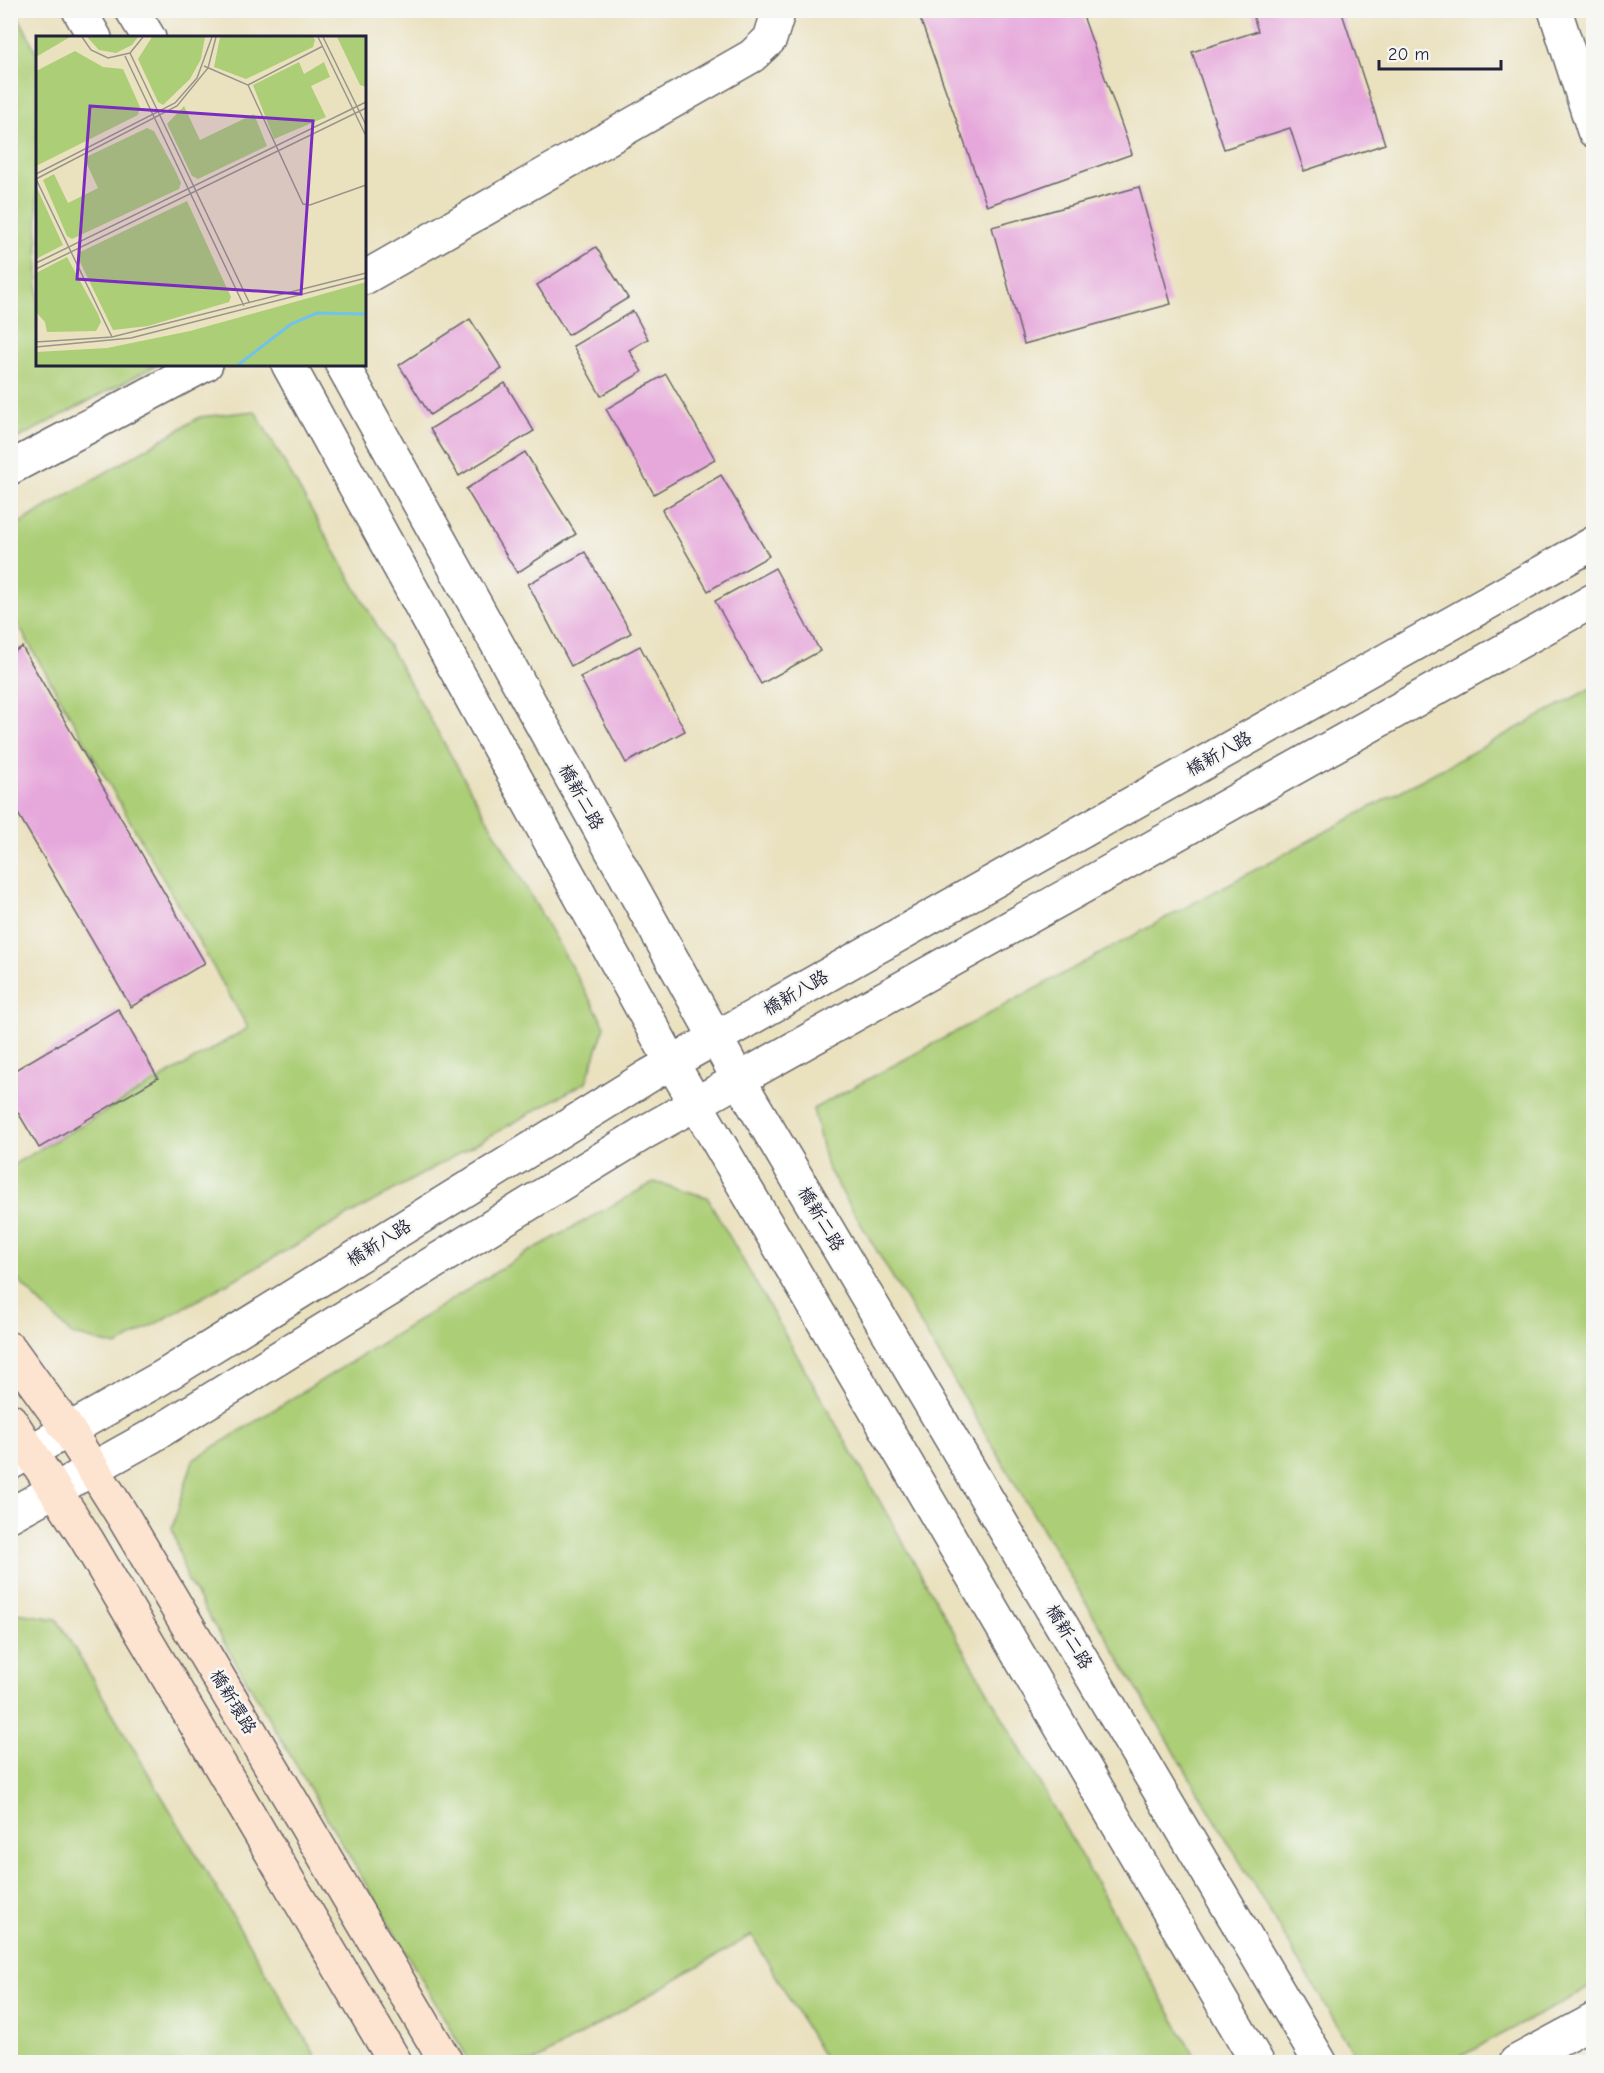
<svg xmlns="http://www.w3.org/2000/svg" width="1604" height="2073" font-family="'Comic Neue','LXGW WenKai TC',sans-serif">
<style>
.green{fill:#acce76;stroke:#677858;stroke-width:1.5}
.building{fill:#e6a8db}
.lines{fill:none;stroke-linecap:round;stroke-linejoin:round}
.street-casing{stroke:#686569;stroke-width:36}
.secondary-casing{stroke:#686569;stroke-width:36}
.street{stroke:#fff;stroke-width:33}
.secondary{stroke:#fde4d1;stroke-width:33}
.labels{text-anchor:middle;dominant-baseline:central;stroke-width:5;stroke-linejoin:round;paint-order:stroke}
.street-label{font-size:18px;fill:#22223b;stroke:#f6f6f2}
.inset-river{fill:none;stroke:#71c2ec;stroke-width:3}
.inset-road{fill:none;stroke:#9a958a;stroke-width:1.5}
.view{fill:#7b2cbf;fill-opacity:0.15;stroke:#7b2cbf;stroke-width:3}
.inset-edge{fill:none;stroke:#22223b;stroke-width:3}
</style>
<rect width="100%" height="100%" fill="#f6f6f2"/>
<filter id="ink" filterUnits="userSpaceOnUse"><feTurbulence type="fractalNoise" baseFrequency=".0167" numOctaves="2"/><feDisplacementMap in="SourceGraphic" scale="12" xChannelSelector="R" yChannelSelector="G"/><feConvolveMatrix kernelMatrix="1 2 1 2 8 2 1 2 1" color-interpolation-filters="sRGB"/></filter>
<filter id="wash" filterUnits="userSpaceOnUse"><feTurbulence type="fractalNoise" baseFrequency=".008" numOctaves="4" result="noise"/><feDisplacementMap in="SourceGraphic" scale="24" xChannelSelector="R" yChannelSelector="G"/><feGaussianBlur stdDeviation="1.35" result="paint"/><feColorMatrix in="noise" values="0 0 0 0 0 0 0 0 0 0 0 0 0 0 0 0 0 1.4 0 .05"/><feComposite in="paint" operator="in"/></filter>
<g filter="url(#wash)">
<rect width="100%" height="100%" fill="#eae1bf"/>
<path class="green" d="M16,11L37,54L38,364L157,365L11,442L10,11Z
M255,411L605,1026L586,1082L116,1346L71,1334L11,1273V1166L248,1028L11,612V528L200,417Z
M1593,687V1986L1450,2062H1359L827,1167L813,1109Z
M654,1182L707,1197L1198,2062H826L752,1935L534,2062H470L187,1579L172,1528L193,1460L525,1254Z
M10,1612L57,1619L319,2062H11Z"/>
<g id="blocks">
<path class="building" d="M917,10H1081L1132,154L987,206Z
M1251,10H1341L1385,144L1304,171L1290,128L1224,149L1192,52L1258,31Z
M1139,187L1171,304L1024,344L992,227Z
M596,247L628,298L568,335L537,285Z
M633,311L648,339L629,350L642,372L601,396L573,346Z
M470,319L502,369L430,415L399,365Z
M666,374L715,459L654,494L606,409Z
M505,383L534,431L459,476L430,429Z
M525,452L576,534L517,573L466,489Z
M721,475L769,556L708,591L662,510Z
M585,552L631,633L571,666L528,584Z
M775,568L820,651L761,684L715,601Z
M640,646L685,731L626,763L580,677Z
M22,647L205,963L131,1007L10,800V654Z
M118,1009L158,1078L39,1148L10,1099V1073Z"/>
</g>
</g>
<g filter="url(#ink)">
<use href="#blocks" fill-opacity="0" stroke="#686569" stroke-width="1.5"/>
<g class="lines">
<defs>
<path id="street" d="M79,10L95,38
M132,10L149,38
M1555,10L1594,131
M364,278L752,56L770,39L779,10
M288,364L672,1063L1257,2062
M342,364L739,1080L1320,2062
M10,468L206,364
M10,1463L161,1378L650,1075L1594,543
M10,1515L152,1436L647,1131L1594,600
M1516,2062L1594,2020"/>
<path id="secondary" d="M10,1349L69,1431L124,1518L446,2062
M10,1420L87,1540L395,2062"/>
</defs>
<use href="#street" class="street-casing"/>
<use href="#secondary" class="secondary-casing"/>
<use href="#street" class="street"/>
<use href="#secondary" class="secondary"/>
</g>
</g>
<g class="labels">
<g class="street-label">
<text transform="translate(1219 754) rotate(-29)">橋新八路</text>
<text transform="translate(581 797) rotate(61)">橋新二路</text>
<text transform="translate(796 993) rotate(-30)">橋新八路</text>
<text transform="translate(821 1219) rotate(59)">橋新二路</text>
<text transform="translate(379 1243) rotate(-32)">橋新八路</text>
<text transform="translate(1069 1637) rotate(59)">橋新二路</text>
<text transform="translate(233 1702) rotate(59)">橋新環路</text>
</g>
</g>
<g transform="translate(36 36)">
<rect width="330" height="330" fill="#eae1bf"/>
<path d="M0,1H34L0,21ZM51,1H102L96,9L80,17L63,14ZM116,1H169L165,23L154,43L127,69L122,66L102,23ZM184,1H277L279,4L277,11L210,43L178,31ZM301,1H330V51L324,49ZM39,15L67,31L87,33L104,71L102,79L0,130V35ZM263,26L268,38L288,26L294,41L275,50L290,81L238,103L217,49ZM148,70L164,104L218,78L231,110L162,143L156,140L131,88ZM111,92L118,95L138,132L145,147L143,153L36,203L31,200L7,144L18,138L32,167L62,152L48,122ZM0,150L27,209L0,223ZM151,165L195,261L193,266L112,290L77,294L42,222L44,216ZM31,221L62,278L65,286L60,295L11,296L9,286L0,276V237ZM330,246V329H0V316L71,312L154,295Z" fill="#acce76"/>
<path class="inset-river" d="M202,329L255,288L281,277L330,278"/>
<path class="inset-road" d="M46,1L55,14L72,22L94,17L107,1M282,1L330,100M287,1L330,89M94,17L213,266M89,20L208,270M168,30L212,49L267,168L274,169L330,149M212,49L287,10M0,138L139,67L161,42L176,1M0,143L141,70L172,32L180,1M0,143L76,301M0,227L330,66M0,233L330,72M0,306L76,301L330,237M0,311L95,302L330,242"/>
<path class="view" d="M54,70L277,85L265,258L41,243Z"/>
<rect width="330" height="330" class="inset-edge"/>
</g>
<rect width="1604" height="2073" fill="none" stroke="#f6f6f2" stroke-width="36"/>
<path d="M1379 60v9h122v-9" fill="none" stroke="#22223b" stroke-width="3"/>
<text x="1388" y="60" font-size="18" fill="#22223b" stroke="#f6f6f2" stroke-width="4.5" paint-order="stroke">20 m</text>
</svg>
